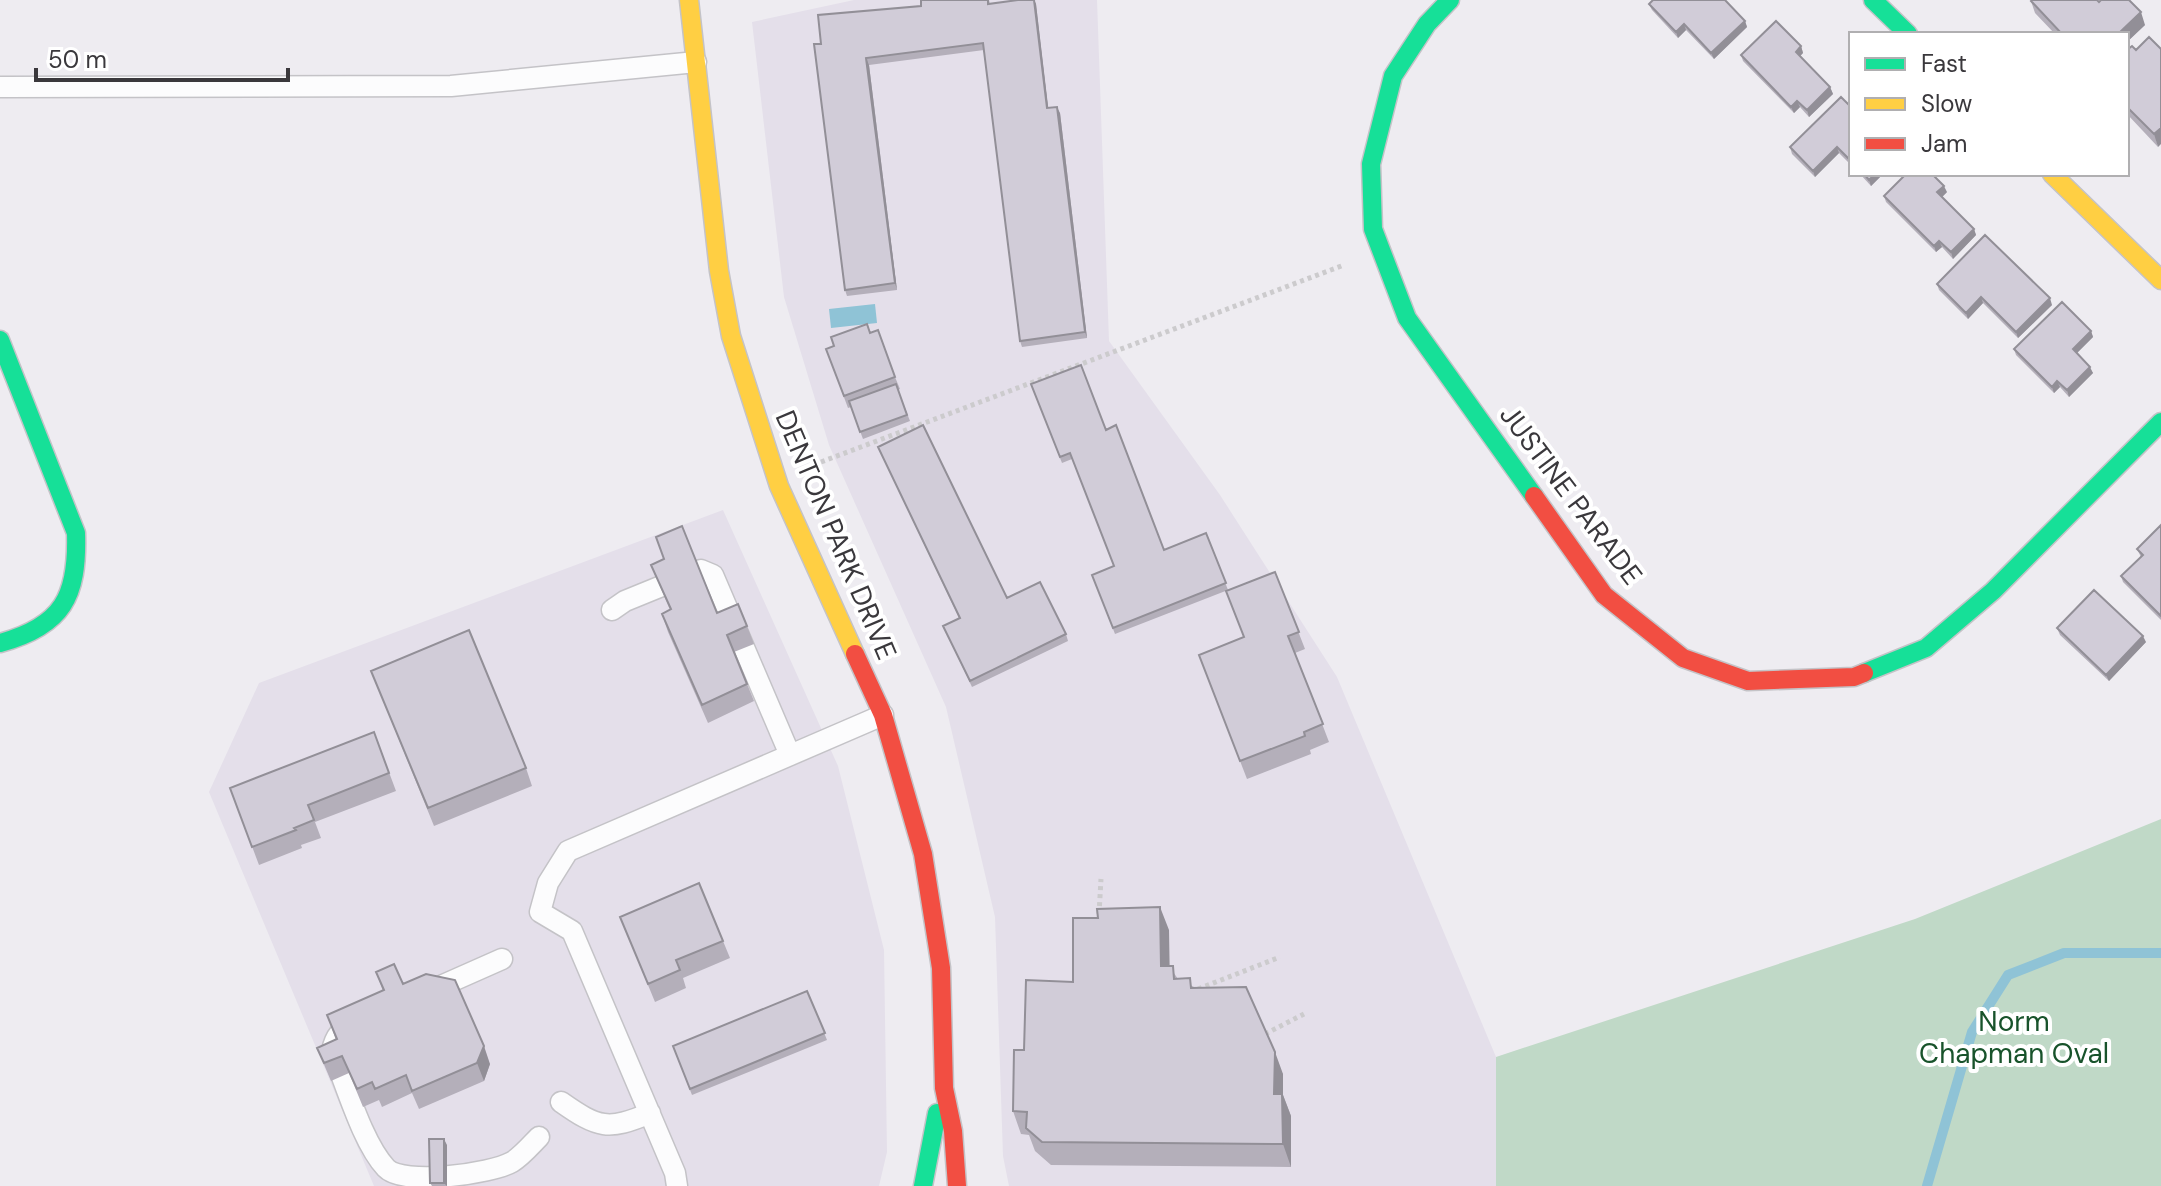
<svg xmlns="http://www.w3.org/2000/svg" width="2161" height="1186" font-family="'DM Sans',sans-serif">
<style>
.built{fill:#e4dfea}
.green{fill:#c0d9c7}
.water{fill:#8fc3d6}
.lines{fill:none;stroke-linecap:round;stroke-linejoin:round}
.stream{stroke:#8fc3d6;stroke-width:10}
.lane-casing{stroke:#c4c3c7;stroke-width:23}
.fast-casing{stroke:#c4c3c7;stroke-width:21}
.slow-casing{stroke:#c4c3c7;stroke-width:21}
.jam-casing{stroke:#c4c3c7;stroke-width:21}
.path{stroke:#cccbcd;stroke-width:5;stroke-dasharray:4 4;stroke-linecap:butt}
.lane{stroke:#fcfcfd;stroke-width:20}
.fast{stroke:#16e098;stroke-width:18}
.slow{stroke:#ffcf43;stroke-width:18}
.jam{stroke:#f24e42;stroke-width:18}
.wall{fill:#b4afba}
.shaded-wall{fill:#928f97}
.building{fill:#d1ccd8;stroke:#928f97;stroke-width:2}
.labels{text-anchor:middle;dominant-baseline:central;stroke-width:8;stroke-linejoin:round;paint-order:stroke}
.street-label{font-size:28px;fill:#3a383c;stroke:#fff}
.park-label{font-size:28px;fill:#18532b;stroke:#fff}
</style>
<rect width="100%" height="100%" fill="#eeecf1"/>
<path class="built" d="M854,0H1097L1109,341L1220,495L1337,677L1496,1057V1186H1009L1003,1156L995,917L946,707L829,445L784,297L752,22Z
M723,510L838,766L884,950L887,1152L879,1186H374L209,792L259,683Z"/>
<path class="green" d="M2161,819V1186H1496V1057L1915,919Z"/>
<path class="water" d="M875,304L877,323L831,328L829,309Z"/>
<g class="lines">
<path class="stream" d="M1927,1186L1972,1032L2008,975L2064,953H2161"/>
<defs>
<path id="lane" d="M0,87L451,86L696,62
M612,610L625,601L701,570L713,575L790,755
M432,990L502,959
M355,1023C341,1029 335,1036 332,1051C346,1084 362,1142 386,1168C403,1186 491,1174 512,1162C522,1156 531,1145 539,1137
M561,1102C598,1128 608,1131 650,1113
M677,1186L675,1173L572,931L540,912L548,883L568,851L883,715"/>
<path id="fast" d="M1450,0L1427,24L1393,76L1371,164L1373,229L1407,318L1534,496
M1873,0L1908,34
M0,340L76,533C78,596 63,626 0,643
M1864,673L1926,648L1993,591L2161,422
M923,1186L937,1113"/>
<path id="slow" d="M689,0L719,271L731,336L779,486L855,654
M2052,174L2161,280"/>
<path id="jam" d="M1534,496L1604,595L1683,658L1748,681L1854,677L1864,673
M855,654L883,715L923,854L941,968L944,1088L953,1131L957,1186"/>
</defs>
<use href="#lane" class="lane-casing"/>
<use href="#fast" class="fast-casing"/>
<use href="#slow" class="slow-casing"/>
<use href="#jam" class="jam-casing"/>
<path class="path" d="M821,462L1344,265
M1099,914L1101,879
M1198,989L1280,957
M1265,1034L1304,1014"/>
<use href="#lane" class="lane"/>
<use href="#fast" class="fast"/>
<use href="#slow" class="slow"/>
<use href="#jam" class="jam"/>
</g>
<path class="wall" d="M989,0L990,4L1034,0L1036,4L1048,108L1060,113L1087,338L1022,347L1020,341L984,50L869,65L897,290L847,296L845,290L821,44Z
M2031,1L2099,2L2145,25L2127,42V34H2055L2035,13Z
M1649,4L1745,21L1747,27L1714,59L1686,30L1678,38L1652,10Z
M1801,46L1803,53L1800,56L1830,87L1833,94L1809,117L1800,107L1794,113L1743,61L1741,55Z
M2127,50H2136L2158,147L2127,114Z
M1851,107V165L1839,153L1815,177L1792,154L1790,147Z
M1860,174H1883L1871,186Z
M1947,192L1942,197L1974,229L1976,235L1953,259L1942,247L1936,252L1886,202L1884,196Z
M1937,284L2052,305L2018,338L1983,303L1968,319L1939,290Z
M2091,331L2093,337L2077,353L2093,373L2069,397L2060,387L2054,393L2016,355L2014,349Z
M870,333L895,377L900,389L898,390L910,421L863,439L851,407L848,408L826,349Z
M1031,384L1106,430L1164,550L1206,533L1228,590L1115,634L1092,575L1114,566L1072,459L1062,463Z
M878,447L1007,598L1066,634L1068,641L972,687L943,626L959,618Z
M2161,525V620L2123,582L2121,576L2141,557L2137,549Z
M651,565L717,613L747,626L754,644L734,652L754,701L708,723L668,632L662,614L670,610Z
M1275,572L1305,649L1295,653L1329,742L1310,750L1311,754L1247,779L1199,655L1243,637Z
M2057,628L2146,642L2109,681L2060,635Z
M371,671L526,768L532,786L434,826Z
M374,732L396,791L315,822L321,838L301,845L302,848L259,865L230,788Z
M620,917L723,941L730,958L683,978L686,988L655,1002Z
M1169,930V966L1178,979L1194,987L1283,1074V1095L1291,1116V1167L1051,1165L1035,1151L1029,1135L1021,1134L1013,1111L1024,1050L1073,982Z
M376,972L403,984L490,1064L484,1081L419,1109L412,1093L382,1107L379,1100L363,1107L349,1073L331,1081L317,1048L336,1040L327,1015L383,991Z
M807,991L827,1040L692,1095L673,1046Z
M447,1145V1186H432L430,1183Z"/>
<path class="shaded-wall" d="M1034,0L1036,4L1049,114L1047,108Z
M2141,12L2145,25L2127,42V34H2118Z
M1745,21L1747,27L1714,59L1711,53Z
M1684,24L1686,30L1678,38L1676,32Z
M1801,46L1803,53L1798,58L1796,52Z
M866,58L869,65L897,290L895,283Z
M1830,87L1833,94L1809,117L1807,110Z
M1797,101L1800,107L1794,113L1791,107Z
M1057,107L1060,113L1087,338L1085,332Z
M2161,128V144L2158,147L2154,134Z
M1837,147L1839,153L1815,177L1813,171Z
M1875,174H1883L1871,186L1869,180Z
M1944,186L1947,192L1940,199L1937,192Z
M1974,229L1976,235L1953,259L1951,252Z
M1939,241L1942,247L1936,252L1934,246Z
M1981,297L1983,303L1968,319L1966,313Z
M2050,298L2052,305L2018,338L2016,332Z
M2091,331L2093,337L2075,355L2073,349Z
M2090,367L2093,373L2069,397L2067,390Z
M2057,381L2060,387L2054,393L2052,387Z
M2143,636L2146,642L2109,681L2106,675Z
M1160,907L1169,930L1170,989L1161,966Z
M484,1046L490,1064L484,1081L477,1063Z
M1275,1052L1283,1074V1095L1291,1116V1167L1283,1144L1274,1094Z
M444,1139L447,1145V1186L444,1183Z"/>
<path class="building" d="M921,0H988V4L1018,0H1034L1047,108L1057,107L1085,332L1020,341L983,43L866,58L895,283L845,290L814,44H821L818,15L921,6Z
M1653,0H1725L1745,21L1711,53L1684,24L1676,32L1649,4Z
M2032,0H2097L2099,2L2101,0H2129L2141,12L2118,34H2062L2031,1Z
M1776,21L1801,46L1796,52L1830,87L1807,110L1797,101L1791,107L1741,55Z
M2149,37L2161,49V128L2154,134L2127,107V50L2132,46L2136,50Z
M1841,97L1851,107V161L1837,147L1813,171L1790,147Z
M1864,174H1875L1869,180Z
M1906,174H1932L1944,186L1937,192L1974,229L1951,252L1939,241L1934,246L1884,196Z
M1985,235L2050,298L2016,332L1981,297L1966,313L1937,284Z
M2062,302L2091,331L2073,349L2090,367L2067,390L2057,381L2052,387L2014,349Z
M867,324L870,333L878,330L895,377L844,396L826,349L834,346L831,337Z
M1081,365L1106,430L1116,425L1164,550L1206,533L1226,583L1113,628L1092,575L1114,566L1070,453L1060,457L1031,384Z
M896,384L907,415L860,432L849,401Z
M923,425L1007,598L1040,582L1066,634L970,681L943,626L960,618L878,447Z
M2161,525V616L2121,576L2143,555L2137,549Z
M682,526L717,613L738,604L747,626L727,635L747,684L702,705L662,614L671,609L651,565L664,559L656,537Z
M1275,572L1299,632L1288,636L1323,724L1304,732L1305,736L1240,761L1199,655L1244,637L1226,591Z
M2094,590L2143,636L2106,675L2057,628Z
M469,630L526,768L428,808L371,671Z
M374,732L389,773L308,805L314,820L294,828L296,830L252,847L230,788Z
M699,883L723,941L676,960L680,970L648,984L620,917Z
M1160,907L1161,966H1173L1174,979L1190,978L1191,988L1246,987L1275,1052L1274,1094H1282L1283,1144L1042,1142L1026,1128L1027,1112L1013,1111L1014,1050H1024L1026,980L1073,982V918H1098L1097,909Z
M394,964L403,984L426,974L455,980L484,1046L477,1063L412,1091L406,1075L375,1089L372,1082L357,1089L342,1056L324,1063L317,1048L337,1039L327,1015L384,990L376,972Z
M807,991L825,1033L690,1089L673,1046Z
M429,1139H444V1183H430Z"/>
<g class="labels">
<g class="street-label">
<text transform="translate(1571 495) rotate(53)">JUSTINE PARADE</text>
<text transform="translate(836 535) rotate(67)">DENTON PARK DRIVE</text>
</g>
<g class="park-label">
<text x="2014" y="1021">Norm<tspan x="2014" dy="32">Chapman Oval</tspan></text>
</g>
</g>
<rect x="1849" y="32" width="280" height="144" fill="#ffffff" stroke="#b0afb1" stroke-width="2"/>
<rect x="1865" y="58" width="40" height="12" fill="#16e098" stroke="#b0afb1" stroke-width="2"/>
<text x="1921" y="72" font-size="24" fill="#3a383c">Fast</text>
<rect x="1865" y="98" width="40" height="12" fill="#ffcf43" stroke="#b0afb1" stroke-width="2"/>
<text x="1921" y="112" font-size="24" fill="#3a383c">Slow</text>
<rect x="1865" y="138" width="40" height="12" fill="#f24e42" stroke="#b0afb1" stroke-width="2"/>
<text x="1921" y="152" font-size="24" fill="#3a383c">Jam</text>
<path d="M36 68v12h252v-12" fill="none" stroke="#3a383c" stroke-width="4"/>
<text x="48" y="68" font-size="24" fill="#3a383c" stroke="#ffffff" stroke-width="6" paint-order="stroke">50 m</text>
</svg>
